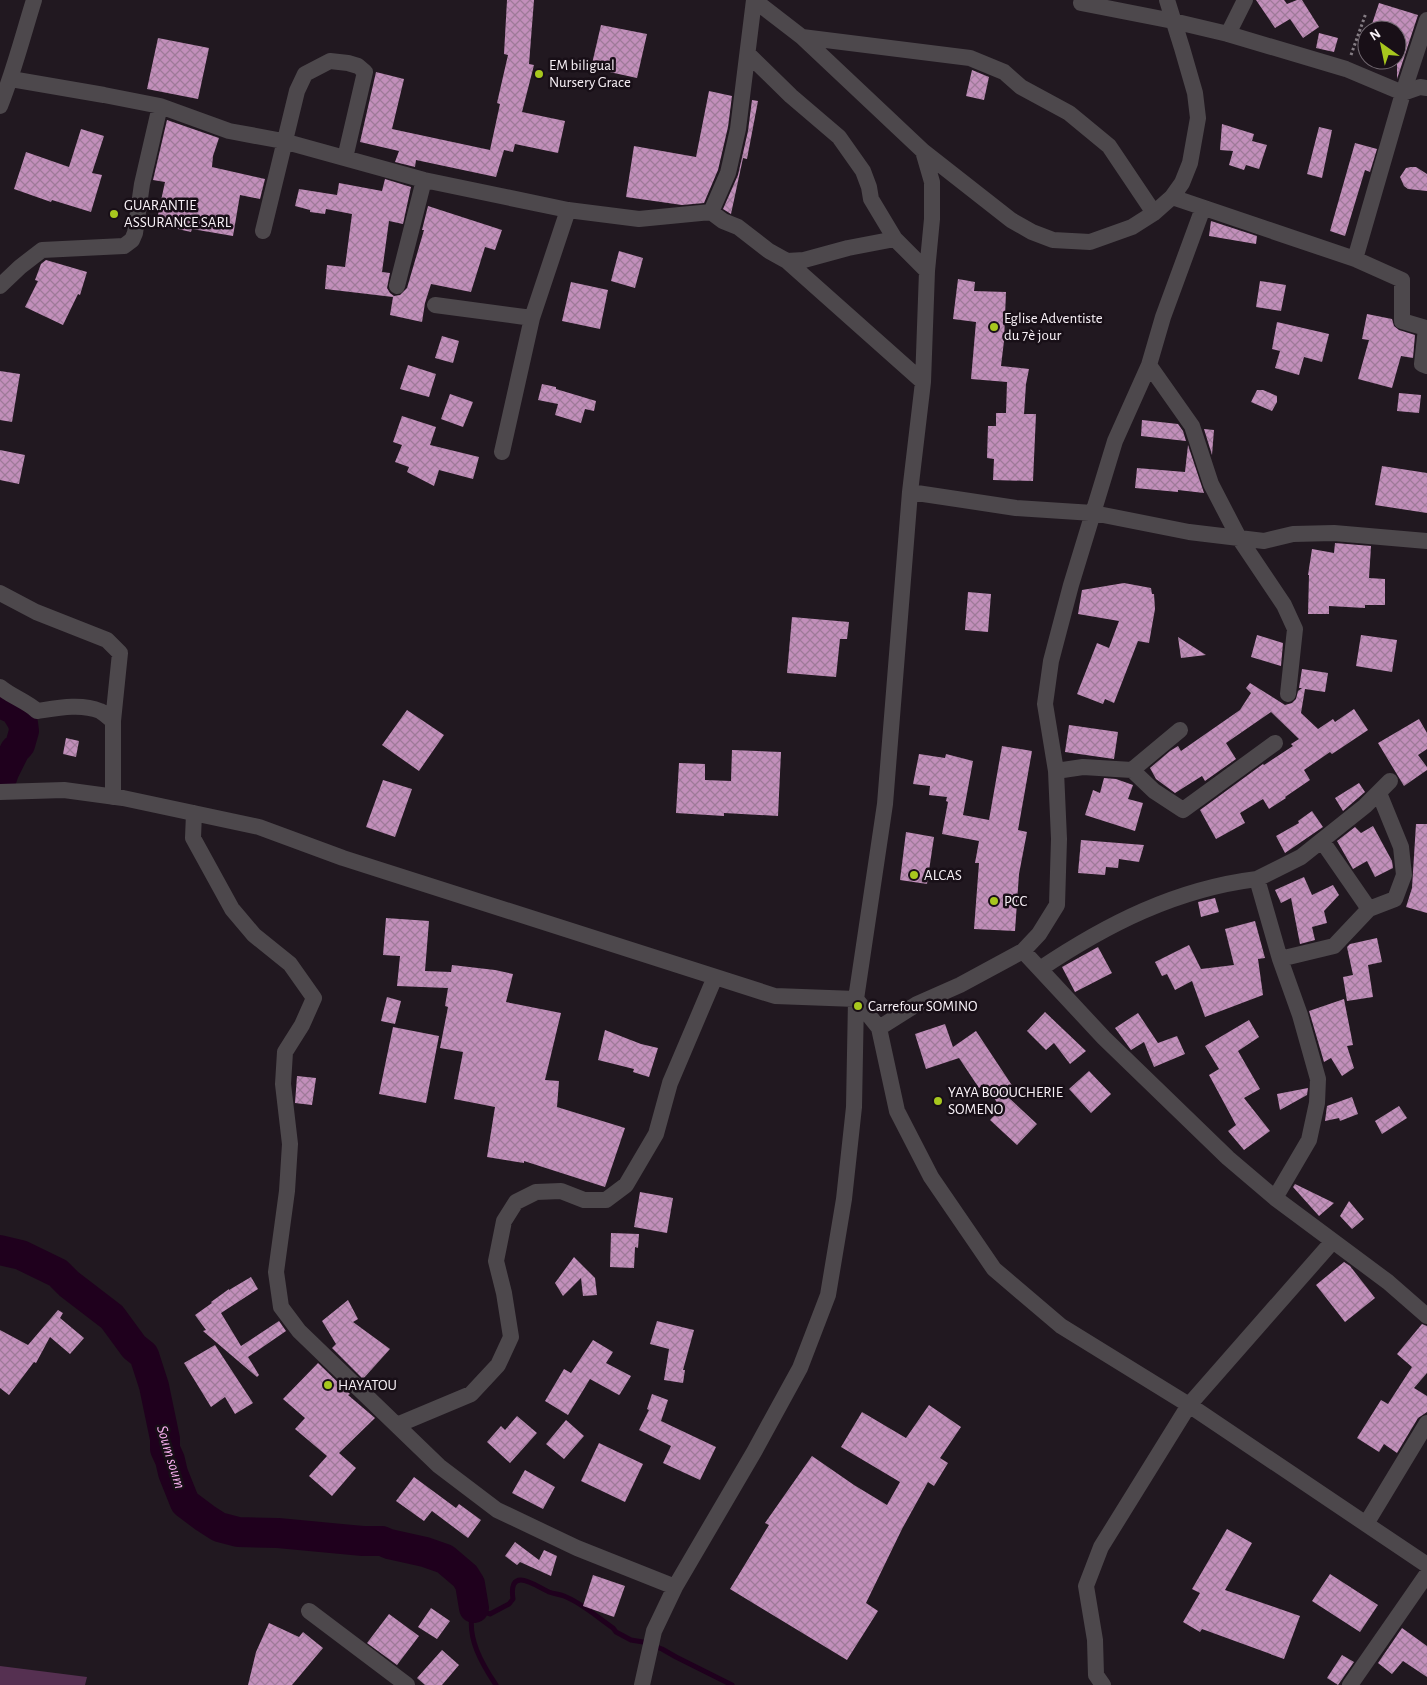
<svg xmlns="http://www.w3.org/2000/svg" width="1427" height="1685" font-family="'Alegreya Sans',sans-serif">
<style>
.grass{fill:#553051}
.lines{fill:none;stroke-linecap:round;stroke-linejoin:round}
.stream{stroke:#1f001d;stroke-width:5}
.river{stroke:#1f001d;stroke-width:30}
.building{fill:url(#building-cross-hatch)}
.path{stroke:#867e85;stroke-width:3;stroke-dasharray:2.5 2.5;stroke-linecap:butt}
.minor{stroke:#4d484c;stroke-width:16}
.poi-dot{fill:#a7c71e;stroke:#180f17;stroke-width:2}
.labels{text-anchor:middle;dominant-baseline:central;stroke-width:5;stroke-linejoin:round;paint-order:stroke}
.poi-label{font-size:15px;fill:#f8f1f7;stroke:#180f17;text-anchor:start}
.water-label{font-size:16px;font-style:italic;fill:#f5adec;stroke:#180f17}
</style>
<defs>
<pattern id="building-cross-hatch" width="8" height="8" patternUnits="userSpaceOnUse" patternTransform="scale(1.25)"><rect width="8" height="8" fill="#c28fbb"/><path d="M0 0l8 8M0 8l8-8" fill="none" stroke="#9e7a99"/></pattern>
</defs>
<rect width="100%" height="100%" fill="#211820"/>
<path class="grass" d="M0,1666L87,1677L85,1685H0Z"/>
<g class="lines">
<path class="stream" d="M496,1685C482,1664 466,1637 473,1611L474,1608L490,1614L509,1604L513,1599C508,1565 536,1586 549,1592C554,1594 559,1594 564,1596C582,1603 597,1617 613,1628L616,1632L631,1640L643,1642L662,1649L676,1657L732,1685"/>
<path class="river" d="M0,703L15,710L23,723L24,731L20,745L15,750L4,772L0,784
M0,1250L21,1255L58,1273L69,1284L112,1317L134,1347L144,1355L154,1386L165,1439V1449L170,1460L173,1473L185,1503L205,1518L219,1527L238,1532L278,1533L363,1541H382L389,1544L425,1552L445,1559L465,1576L470,1584L474,1608"/>
</g>
<path class="building" d="M507,0H534L529,64L534,65L522,112L565,121L558,153L515,144L513,152L504,150L496,177L416,160L415,167L395,162L399,151L360,142L376,72L404,79L392,129L490,150L500,104L497,103L508,55L504,54Z
M1256,0H1284L1287,4L1297,0H1302L1319,27L1303,38L1290,19L1275,28Z
M1379,3L1418,15L1397,79V30H1370Z
M601,25L647,34L637,78L591,68Z
M1319,33L1338,38L1334,52L1316,48Z
M158,38L209,48L198,99L147,89Z
M972,70L989,77L984,100L966,96Z
M709,91L732,96L728,127L718,170L704,203L682,205L626,197L634,146L696,157Z
M752,100L758,101L747,159L743,158L731,214L723,209L738,175L748,131Z
M167,120L219,138L213,156L212,167L265,179L260,199L240,195L233,236L192,229L191,232L156,224L165,182L153,180Z
M1222,124L1254,134L1252,141L1267,145L1259,169L1246,165L1244,170L1229,165L1233,151L1220,150Z
M1319,127L1332,130L1322,178L1307,174Z
M81,129L104,136L92,173L102,175L91,212L52,200L51,202L14,189L26,152L69,167Z
M1355,143L1377,149L1370,172L1365,170L1345,236L1330,231Z
M1411,167H1416L1427,174V191L1408,189L1404,186L1400,177L1406,168Z
M385,179L411,187L403,224L389,221L382,272L390,273L387,288L390,293L394,296L400,295L407,288L424,230H422L428,206L502,230L495,250L485,247L471,292L431,284L425,303L422,322L390,315L393,297L325,289L327,265L345,267L352,214L326,209L325,214L310,212V210L295,206L299,189L337,195L339,183L382,191Z
M1211,221L1257,236L1256,244L1209,236Z
M619,251L643,258L635,288L611,281Z
M46,260L87,272L80,295L78,294L63,325L25,307L38,281L35,280L41,264Z
M958,279L975,282L974,291L1006,292L1004,341L1001,366L1029,369L1026,384L1024,414H1036L1033,481L993,480L994,459L987,458L988,426H996V413H1006L1007,382L971,379L976,322L953,319Z
M1260,281L1286,285L1281,311L1256,307Z
M571,282L608,290L600,329L562,321Z
M1367,314L1392,319L1394,326L1399,330L1415,335L1413,358L1401,356L1392,388L1358,379L1369,340L1362,339Z
M1277,322L1329,334L1322,362L1304,357L1299,375L1275,368L1280,351L1272,349Z
M442,336L459,341L453,363L435,358Z
M408,365L436,374L429,397L400,389Z
M0,371L20,374L12,422L0,420Z
M542,384L556,387V389L596,401L594,411L585,409L581,423L555,415L558,404L538,400Z
M1257,390H1263L1277,396V402L1272,411L1251,402Z
M1399,393L1421,395L1419,413L1397,411Z
M450,394L473,402L463,427L441,419Z
M402,416L436,427L430,445L479,457L473,479L439,470L434,486L407,472L409,467L395,462L402,445L393,442Z
M1142,420L1178,424L1183,431L1186,441L1141,436Z
M1204,429L1214,430L1212,455Z
M1188,445L1204,493L1178,490V492L1135,488L1137,468L1185,472Z
M0,450L25,455L19,484L0,480Z
M1382,466L1427,473V513L1375,505Z
M1335,543L1371,546L1369,578L1385,579V605H1365V608L1329,606V614H1308L1309,575H1308L1312,549L1334,553Z
M1124,583L1151,588L1152,594H1154L1155,609L1149,643L1138,641L1114,703L1105,699L1103,704L1077,694L1097,643L1109,648L1119,621L1078,614L1082,590Z
M968,592L991,594L988,632L965,630Z
M792,617L849,622L847,639H840L836,677L787,673Z
M1257,635L1283,643L1281,666L1251,657Z
M1361,635L1397,640L1392,672L1356,666Z
M1178,637L1206,655L1181,658Z
M1302,669L1328,673L1325,692L1305,689L1301,713L1318,729L1333,719L1335,722L1354,709L1368,730L1332,754L1330,752L1304,770L1310,780L1285,797L1286,798L1269,809L1263,799L1240,813L1245,823L1216,839L1200,810L1263,764L1264,765L1293,746L1291,744L1299,739L1271,712L1226,743L1236,759L1205,781L1202,776L1175,793L1156,779L1150,768L1170,751L1178,746L1181,751L1240,710L1251,693L1246,688L1250,683L1285,705L1292,703L1296,699L1298,691L1302,688H1299Z
M407,710L444,735L419,771L382,745Z
M1419,719L1427,733V749L1418,755L1427,767V770L1404,786L1378,743Z
M1069,725L1118,732L1114,759L1065,752Z
M66,738L79,741L76,757L63,754Z
M1002,746L1032,751L1018,830L1027,832L1019,874L1015,931L974,929L979,863H975L979,841L942,834L948,802L946,801L947,797L929,795L930,786L913,784L919,754L945,758L946,754L973,761L963,815L989,820Z
M732,750L781,752L778,816L724,813V816L676,813L679,763L705,764V780L731,781Z
M1104,778L1116,779L1133,785L1128,799L1143,803L1135,831L1085,815L1093,790L1100,793Z
M383,780L412,789L395,837L366,827Z
M1359,783L1365,792L1343,811L1335,798Z
M1312,811L1323,827L1285,853L1276,836L1299,823L1298,821Z
M1416,824H1427V913L1406,907L1412,888Z
M1373,826L1392,861L1393,868L1375,877L1367,861L1353,869L1337,841L1355,827L1361,833Z
M906,832L934,837L927,884L900,880Z
M1081,840L1144,845L1139,862L1119,859L1118,868L1106,867L1105,875L1078,873Z
M1304,877L1312,895L1333,885L1339,895L1324,911L1327,923L1312,927L1315,940L1300,944L1291,898L1281,903L1275,890Z
M1215,898L1219,912L1201,917L1198,902Z
M386,918L429,921L425,971L451,972L452,965L495,970L513,974L506,1002L561,1013L545,1080L559,1081L557,1107L625,1128L605,1187L524,1161V1163L487,1157L495,1107L454,1099L463,1052L440,1048L448,1007L445,1006L448,988L397,986L400,956L383,955Z
M1255,921L1265,958L1258,959L1263,995L1205,1017L1192,981L1175,990L1167,974L1162,976L1155,962L1189,945L1201,969L1234,965L1225,929Z
M1377,938L1382,962L1368,965L1373,997L1347,1001L1343,977L1353,975L1347,947L1350,944Z
M1098,947L1112,973L1075,992L1062,967Z
M387,997L401,1001L395,1024L381,1021Z
M1344,999L1353,1045L1347,1046L1354,1068L1342,1076L1331,1058L1324,1062L1309,1011Z
M1045,1012L1086,1051L1070,1064L1054,1043L1046,1050L1027,1031Z
M1138,1013L1158,1043L1177,1036L1185,1054L1154,1067L1144,1042L1131,1050L1115,1028Z
M1249,1020L1259,1037L1238,1051L1260,1089L1244,1098L1270,1131L1244,1150L1228,1131L1236,1125L1209,1075L1219,1069L1205,1046Z
M945,1024L953,1047L976,1031L1017,1093L1009,1098L1037,1124L1017,1145L990,1120L1001,1108L984,1084L979,1088L959,1058L926,1069L915,1034Z
M393,1027L439,1036L426,1103L379,1094Z
M605,1030L641,1044L658,1048L649,1077L633,1072L634,1069L598,1060Z
M1089,1071L1111,1094L1091,1113L1069,1089Z
M297,1076L316,1078L312,1105L295,1103Z
M1308,1088L1307,1095L1280,1110L1277,1094Z
M1352,1097L1358,1114L1340,1121L1339,1118L1325,1121L1327,1106Z
M1399,1106L1407,1118L1382,1134L1375,1121Z
M1295,1184L1334,1203L1319,1216L1293,1187Z
M640,1192L673,1198L667,1233L634,1227Z
M1349,1201L1364,1219L1352,1229L1340,1216Z
M611,1233L639,1234L638,1248L635,1247L634,1268L610,1267Z
M574,1257L595,1278L597,1295L583,1296L581,1278L563,1296L555,1283Z
M1344,1262L1350,1266L1375,1298L1345,1322L1316,1285Z
M251,1277L258,1289L221,1313L241,1346L279,1321L286,1331L248,1357L259,1375L257,1377L203,1331L206,1330L195,1315L212,1303L211,1302L229,1289V1290Z
M348,1300L358,1319L353,1322L390,1349L363,1379L332,1348L336,1344L322,1321Z
M58,1310L63,1313L60,1318L84,1338L70,1354L50,1337L36,1363L34,1362L9,1395L0,1388V1330L28,1345Z
M657,1321L694,1330L683,1370H685L683,1383L664,1380L669,1349L650,1344Z
M1422,1324L1427,1326V1373L1414,1388L1427,1396V1412L1418,1418L1397,1453L1384,1444L1379,1452L1357,1438L1381,1400L1388,1404L1412,1367L1397,1354Z
M593,1340L613,1352L606,1363L631,1376L620,1394L619,1395L590,1379L568,1415L545,1401L564,1369L571,1373Z
M215,1345L253,1403L235,1414L225,1397L211,1407L184,1363Z
M318,1363L350,1394L348,1395L375,1418L339,1453L356,1468L332,1496L309,1476L327,1456L295,1429L305,1418L283,1399Z
M652,1394L668,1400L661,1421L716,1447L700,1480L663,1463L671,1446L639,1430L649,1410L647,1409Z
M929,1405L961,1427L940,1458L948,1463L934,1486L928,1482L902,1529L866,1603L878,1611L847,1660L730,1589L769,1525L765,1523L812,1456L854,1485L887,1505L900,1482L841,1447L862,1412L906,1438Z
M517,1416L537,1433L510,1463L487,1442L501,1426L505,1430Z
M566,1420L584,1436L564,1459L546,1444Z
M599,1443L643,1464L625,1502L581,1481Z
M525,1470L555,1487L543,1509L512,1493Z
M414,1477L456,1508L459,1504L481,1520L468,1538L432,1511L424,1521L396,1501Z
M1227,1529L1252,1543L1225,1590L1300,1616L1284,1659L1202,1629L1200,1632L1183,1622L1200,1593L1192,1589Z
M515,1542L539,1560L544,1550L557,1556L551,1576L520,1562L517,1565L505,1556Z
M1330,1574L1378,1605L1360,1632L1312,1601Z
M593,1575L625,1586L614,1617L583,1606Z
M431,1608L450,1621L437,1639L418,1627Z
M389,1614L419,1636L397,1665L367,1643Z
M269,1623L299,1637L303,1632L323,1648L292,1685H248L256,1652Z
M1402,1628L1427,1646V1677L1403,1661L1392,1674L1378,1663Z
M442,1650L459,1665L442,1685H425L417,1678Z
M1342,1655L1354,1662L1338,1685L1327,1678Z"/>
<g class="lines">
<path class="path" d="M1351,55L1366,13"/>
<path class="minor" d="M1081,3L1173,21L1228,34L1346,69L1403,93L1420,87L1427,88
M1228,34L1245,0
M802,37L970,58L1004,72L1021,87L1069,113L1109,146L1154,213
M748,54L791,96L839,137L863,171L869,187L871,199L895,239
M11,79L104,95L160,106L229,131L283,141L424,180L568,210L639,219L711,212L728,173L738,129L754,0
M0,106C14,71 23,35 34,0
M923,151L1011,220L1032,232L1053,240L1090,242L1132,227L1154,213L1172,197L1182,183L1190,163L1198,118L1195,93L1182,48L1167,0
M1172,197L1355,259L1402,280V321L1426,328L1422,364L1427,366
M711,212L723,221L738,227L769,251L787,261L804,260L848,248L895,239L927,271
M263,231L297,91L305,74L330,61L348,63L358,66L365,72L345,158
M1355,259L1403,93L1427,20
M787,261L923,382
M0,286L20,267L42,250L124,246L132,240L135,233L142,184L160,106
M397,286L424,180
M435,305L532,318
M1149,365L1192,426L1211,484L1239,538L1284,605L1295,629L1288,694
M502,452L532,318L568,210
M910,492L1016,508L1093,513L1189,532L1264,541L1293,534L1334,533L1427,541
M0,593L36,612L107,640L120,653L113,721V797
M0,687C12,697 26,701 37,711C57,708 81,703 100,711C104,713 109,718 113,721
M1132,770L1154,791L1183,810L1275,743
M1056,771L1083,767L1132,770L1180,730
M0,792L64,790L123,798L259,827L343,858L775,996L856,999L879,1028L897,1111L931,1177L994,1269L1061,1326L1189,1405L1427,1565
M194,813L193,838L232,909L254,935L290,964L314,998L302,1025L285,1052L283,1084L290,1144L287,1191L276,1272L281,1307L299,1331L439,1466L497,1510L577,1548L675,1587
M1322,841L1369,909L1395,899L1404,875L1401,847L1379,793
M1257,879L1301,857L1365,806L1390,781
M1023,951L1104,1038L1228,1158L1275,1198L1388,1282L1427,1316
M1280,959L1334,946L1369,909
M1040,969C1107,924 1176,889 1257,879L1280,959L1300,1015L1318,1079L1317,1103L1309,1140L1275,1198
M879,1028L917,1004L960,985L1023,951L1039,934L1057,905L1059,839L1056,771L1045,704L1051,661L1071,585L1115,441L1149,365L1163,317L1203,208
M397,1425L471,1394L498,1365L511,1337L504,1293L496,1261L504,1221L516,1202L536,1192L561,1191L584,1200H606L626,1185L656,1134L670,1083L715,977
M1366,1524L1427,1423
M309,1611L407,1685
M642,1685L654,1631L675,1587L754,1452L800,1368L828,1295L844,1199L854,1107L856,999L885,804L910,492L923,382L927,271L932,219V182L923,151L802,37L754,0
M1103,1685L1096,1675L1095,1640L1086,1586L1101,1547L1189,1405L1333,1241
M1350,1685L1427,1574"/>
</g>
<g class="poi-dot">
<circle cx="539" cy="74" r="5"/>
<circle cx="114" cy="214" r="5"/>
<circle cx="994" cy="327" r="5"/>
<circle cx="914" cy="875" r="5"/>
<circle cx="994" cy="901" r="5"/>
<circle cx="858" cy="1006" r="5"/>
<circle cx="938" cy="1101" r="5"/>
<circle cx="328" cy="1385" r="5"/>
</g>
<g class="labels">
<g class="poi-label">
<text x="549" y="65">EM biligual<tspan x="549" dy="17">Nursery Grace</tspan></text>
<text x="124" y="205">GUARANTIE<tspan x="124" dy="17">ASSURANCE SARL</tspan></text>
<text x="1004" y="318">Eglise Adventiste<tspan x="1004" dy="17">du 7è jour</tspan></text>
<text x="924" y="875">ALCAS</text>
<text x="1004" y="901">PCC</text>
<text x="868" y="1006">Carrefour SOMINO</text>
<text x="948" y="1092">YAYA BOOUCHERIE<tspan x="948" dy="17">SOMENO</tspan></text>
<text x="338" y="1385">HAYATOU</text>
</g>
<g class="water-label">
<text transform="translate(171 1457) rotate(73)">Soum soum</text>
</g>
</g>
<g transform="translate(1382 45) rotate(327)"><circle r="24" fill="#180f17" stroke="#726971"/>
<path d="M0-4L9 19L0 12L-9 19Z" fill="#a7c71e"/>
<text y="-8" font-size="14" font-weight="bold" text-anchor="middle" fill="#f8f1f7">N</text>
</g>
</svg>
